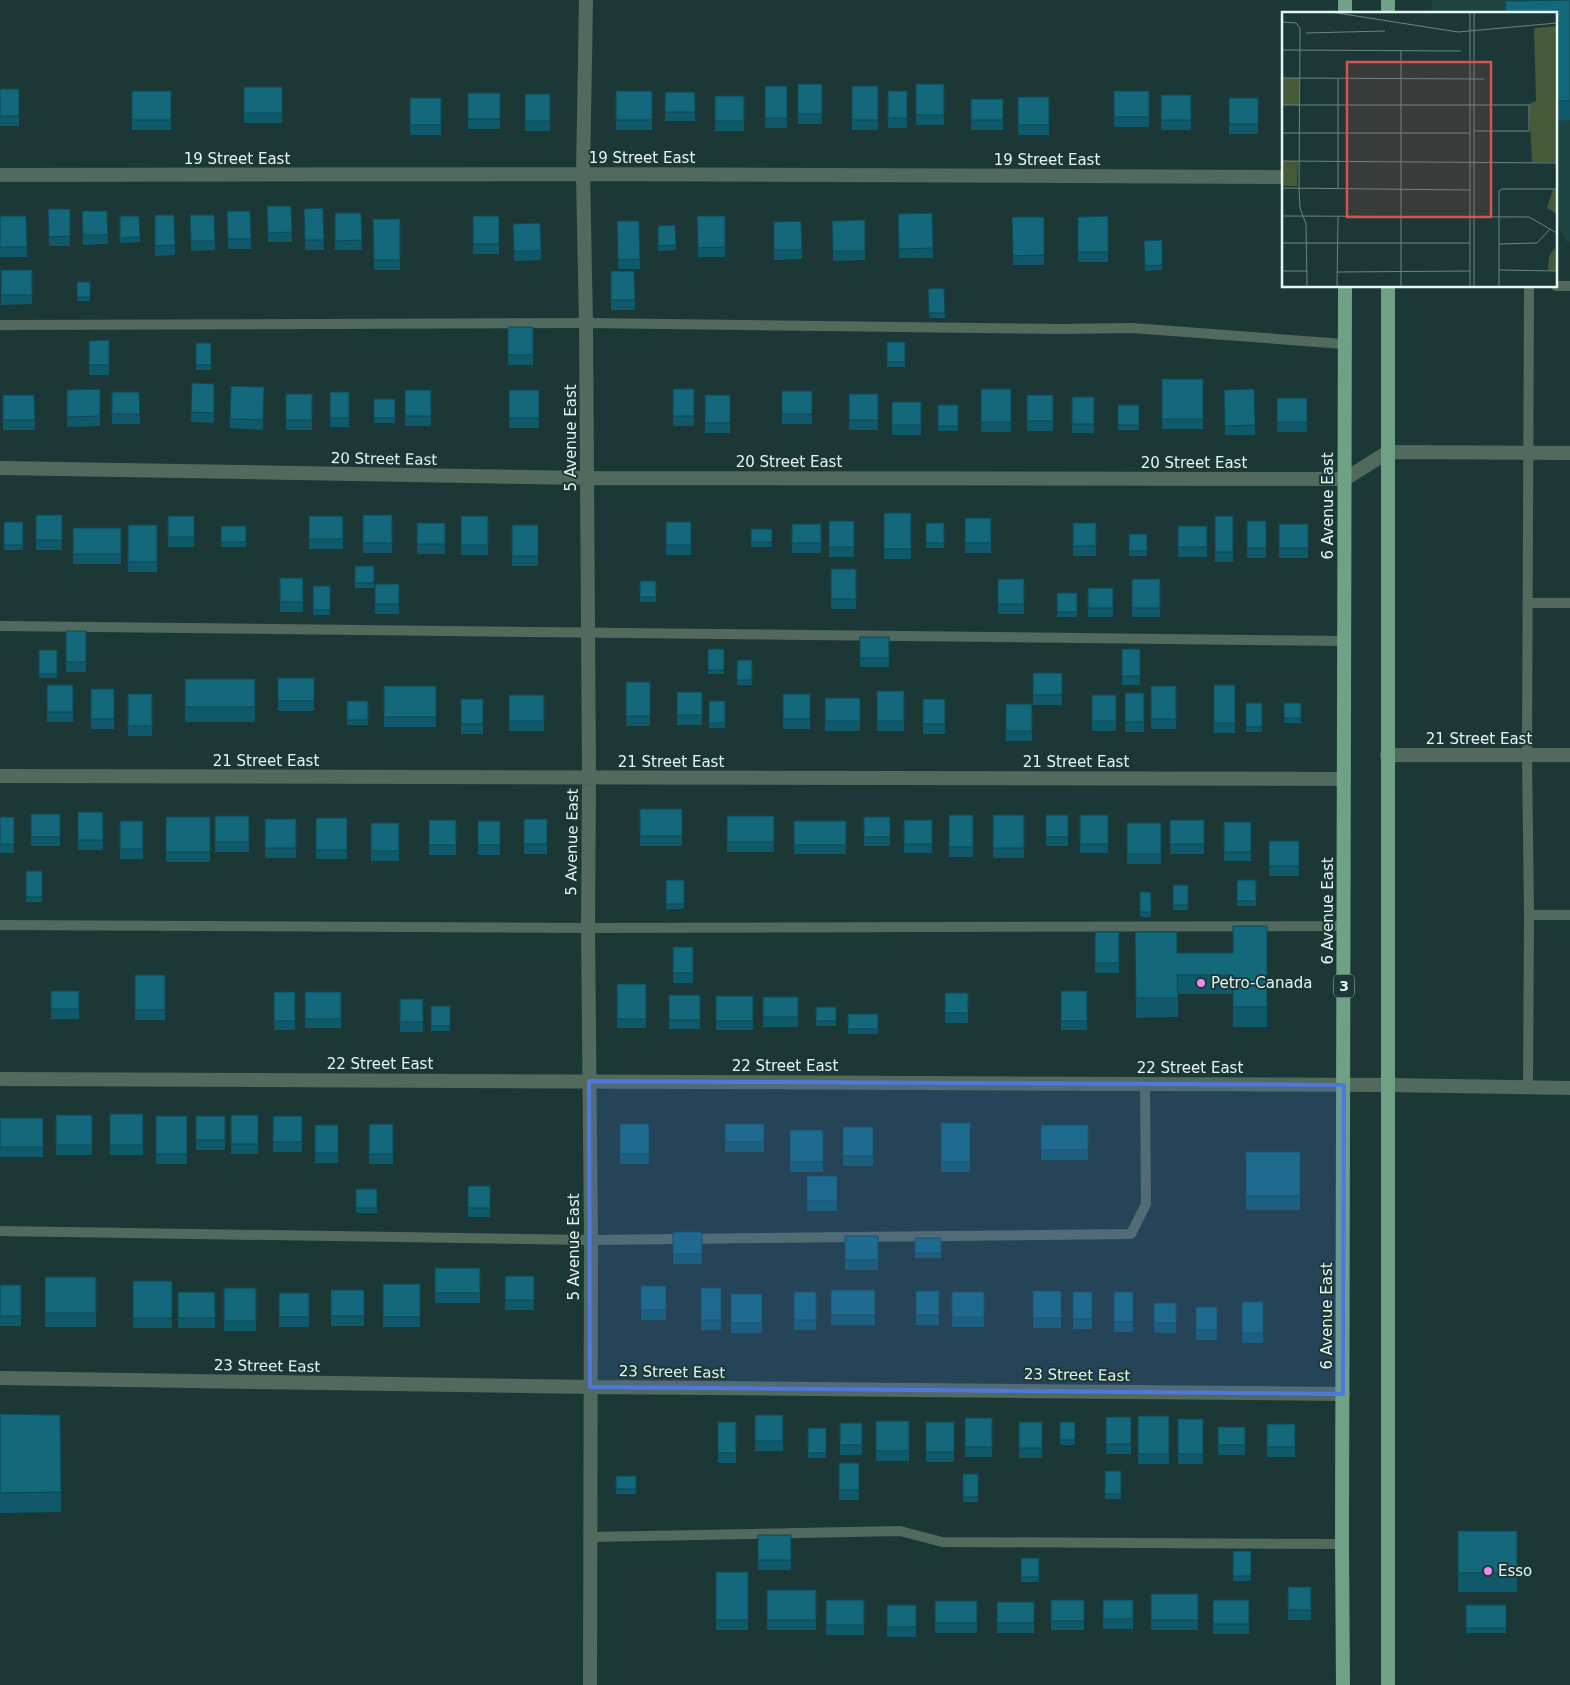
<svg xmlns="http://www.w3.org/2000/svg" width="1570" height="1685" font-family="'DejaVu Sans',sans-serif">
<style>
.built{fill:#1d4441}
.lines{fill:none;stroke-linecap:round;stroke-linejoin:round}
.service{stroke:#526a5d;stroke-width:10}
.minor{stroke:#526a5d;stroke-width:14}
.tertiary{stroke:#526a5d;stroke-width:14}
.primary{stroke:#6ea186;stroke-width:14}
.wall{fill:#10596a}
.building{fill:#13687b;stroke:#0d4956}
.marked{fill:#4f78df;fill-opacity:0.2;stroke:#4f78df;stroke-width:4;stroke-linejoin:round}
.poi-dot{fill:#f589ef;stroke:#1c3836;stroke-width:2}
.labels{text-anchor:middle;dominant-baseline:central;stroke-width:4;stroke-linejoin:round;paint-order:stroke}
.shield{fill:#1c3836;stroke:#a9bdbb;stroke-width:1}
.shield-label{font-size:14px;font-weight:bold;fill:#e5f6f4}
.street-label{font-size:15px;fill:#e5f6f4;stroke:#1c3836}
.poi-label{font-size:15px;fill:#e5f6f4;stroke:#1c3836;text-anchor:start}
.inset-road{fill:none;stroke:#6c8482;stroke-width:1}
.view{fill:#d95151;fill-opacity:0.15;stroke:#d95151;stroke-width:2.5}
.inset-edge{fill:none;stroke:#e5f6f4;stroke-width:2.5}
</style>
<rect width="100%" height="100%" fill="#1c3836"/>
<path class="built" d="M1432,0H1570V242H1567L1556,224V14H1431Z"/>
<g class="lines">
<path class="service" d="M1556,286H1570
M0,325L586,323L1062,329L1132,328L1344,344
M1528,603H1570
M0,626L1344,641
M1529,915H1570
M0,925L588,928L1344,926
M1528,1087L1529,915L1527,755L1529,286
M0,1231L591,1240L1131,1234L1146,1204L1145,1084
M591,1537L900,1531L942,1542L1342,1544"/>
<path class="minor" d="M586,0L583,174L586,323L589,778L588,928L591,1240L590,1685
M0,175L583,174L1284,177
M0,468L588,478L1345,479L1388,452L1570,453
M1387,755H1570
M0,776L1343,779
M0,1378L590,1387L1343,1394"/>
<path class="tertiary" d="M0,1079L1389,1085L1570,1088"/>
<path class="primary" d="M1345,0V14
M1388,0V14
M1388,286V1685
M1343,1685L1342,1544L1345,286"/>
</g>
<path class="wall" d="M1570,0V120L1556,121V14Z
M798,84H822V124H798Z
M916,84H944V125H916Z
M765,86H787V128H765Z
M852,86H878V130H852Z
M244,87H282V123H244Z
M0,89H19V126H0Z
M132,91H171V130H132Z
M616,91H652V130H616Z
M888,91H907V128H888Z
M1114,91H1149V127H1114Z
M665,92H695V121H665Z
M468,93H500V129H468Z
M525,94H550V131H525Z
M1161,95H1191V130H1161Z
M715,96H744V131H715Z
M1018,97H1049V135H1018Z
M410,98H441V135H410Z
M1229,98H1258V134H1229Z
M971,99H1003V130H971Z
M267,206H291L292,242H268Z
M323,208L324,250H305L304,209Z
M48,209H70V246H49Z
M82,211H107L108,244L83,245Z
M227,211H250L251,249H228Z
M335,213H361L362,250H335Z
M932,213L933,258H899L898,214Z
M155,215H174L175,255L155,256Z
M190,215H214L215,250L191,251Z
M0,216H26L27,257H0Z
M120,216H139L140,242L120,243Z
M473,216H499V254H473Z
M697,216H725V257H698Z
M1108,216V262H1078V217Z
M1012,217H1044V265H1013Z
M373,219H400V270H374Z
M865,220V260L833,261L832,221Z
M617,221H639L640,269H618Z
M801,221L802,259L774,260V222Z
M540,223L541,260L514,261L513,224Z
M675,225L676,250L658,251V226Z
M1162,240V270L1145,271L1144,241Z
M1,270H32V304L1,305Z
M611,271H634L635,310H611Z
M77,282H90V301H77Z
M944,288L945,318H929L928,289Z
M508,327H533V365H508Z
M89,341L109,365V375H89Z
M887,342H905V367H887Z
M196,343H211V370H196Z
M1162,379H1203V429H1162Z
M192,383L214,384V423L191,422Z
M264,387L263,430L230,428V419Z
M100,389V426L67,427V390Z
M673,389H694V426H673Z
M981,389H1011V432H981Z
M1254,389L1255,435H1225L1224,390Z
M405,390H431V426H405Z
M509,390H539V428H509Z
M782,391H812V424H782Z
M112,392H139L140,424H112Z
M330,392H349V427H330Z
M286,394H312V430H286Z
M849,394H878V430H849Z
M3,395H34L35,430H3Z
M705,395H730V433H705Z
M1027,395H1053V431H1027Z
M1072,397H1094V433H1072Z
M1277,398H1307V432H1277Z
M374,399H395V423H374Z
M892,402H921V435H892Z
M938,405H958V431H938Z
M1118,405H1139V430H1118Z
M884,513H911V559H884Z
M36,515H62V550H36Z
M363,515H392V553H363Z
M168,516H194V547H168Z
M309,516H343V549H309Z
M461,516H488V555H461Z
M1215,516H1233V562H1215Z
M965,518H991V553H965Z
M829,521H854V557H829Z
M1247,521H1266V558H1247Z
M4,522H23V550H4Z
M666,522H691V555H666Z
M417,523H445V554H417Z
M926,523H944V548H926Z
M1073,523H1096V556H1073Z
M792,524H821V553H792Z
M1279,524H1308V558H1279Z
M128,525H157V572H128Z
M512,525H538V566H512Z
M221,526H246V547H221Z
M1178,526H1207V557H1178Z
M73,528H121V564H73Z
M751,529H772V547H751Z
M1129,534H1147V556H1129Z
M355,566H374V588H355Z
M831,569H856V609H831Z
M280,578H303V612H280Z
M998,579H1024V614H998Z
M1132,579H1160V617H1132Z
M640,581H656V602H640Z
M375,584H399V614H375Z
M313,586H330V615H313Z
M1088,588H1113V617H1088Z
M1057,593H1077V617H1057Z
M66,631H86V672H66Z
M860,637H889V667H860Z
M708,649H724V674H708Z
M1122,649H1140V685H1122Z
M39,650H57V678H39Z
M737,660H752V685H737Z
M1033,673H1062V705H1033Z
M278,678H314V711H278Z
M185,679H255V722H185Z
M626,682H650V726H626Z
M47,685H73V722H47Z
M1214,685H1235V733H1214Z
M384,686H436V727H384Z
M1151,686H1176V729H1151Z
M91,689H114V729H91Z
M877,691H904V731H877Z
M677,692H702V725H677Z
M1125,693H1144V732H1125Z
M128,694H152V736H128Z
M783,694H810V729H783Z
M509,695H544V731H509Z
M1092,695H1116V731H1092Z
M825,698H860V731H825Z
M461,699H483V734H461Z
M923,699H945V734H923Z
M347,701H368V725H347Z
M709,701H725V728H709Z
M1246,703H1262V732H1246Z
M1284,703H1301V723H1284Z
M1006,704H1032V741H1006Z
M640,809H682V846H640Z
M78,812H103V850H78Z
M31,814H60V846H31Z
M949,815H973V857H949Z
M993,815H1024V858H993Z
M1046,815H1068V846H1046Z
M1080,815H1108V853H1080Z
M215,816H249V852H215Z
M727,816H774V852H727Z
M0,817H14V853H0Z
M166,817H210V862H166Z
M864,817H890V846H864Z
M316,818H347V859H316Z
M265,819H296V858H265Z
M524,819H547V854H524Z
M429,820H456V855H429Z
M904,820H932V853H904Z
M1170,820H1204V854H1170Z
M120,821H143V859H120Z
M478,821H500V855H478Z
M794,821H846V854H794Z
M1224,822H1251V861H1224Z
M371,823H399V861H371Z
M1127,823H1161V864H1127Z
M1269,841H1299V876H1269Z
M26,871H42V902H26Z
M666,880H684V909H666Z
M1237,880H1256V906H1237Z
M1173,885H1188V910H1173Z
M1140,892H1151V917H1140Z
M1267,926V1027H1233V994H1178V1017L1136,1018L1135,932L1177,953H1233Z
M1095,932H1119V973H1095Z
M673,947H693V983H673Z
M135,975H165V1020H135Z
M617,984H646V1028H617Z
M51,991H79V1019H51Z
M1061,991H1087V1030H1061Z
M274,992H295V1030H274Z
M305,992H341V1028H305Z
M945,993H968V1023H945Z
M669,995H700V1029H669Z
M716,996H753V1030H716Z
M763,997H798V1027H763Z
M400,999H423V1032H400Z
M431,1006H450V1031H431Z
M816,1007H836V1026H816Z
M848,1014H878V1034H848Z
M110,1114H143V1155H110Z
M56,1115H92V1155H56Z
M231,1115H258V1154H231Z
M156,1116H187V1164H156Z
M196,1116H225V1150H196Z
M273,1116H302V1152H273Z
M0,1118H43V1157H0Z
M941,1123H970V1172H941Z
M369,1124H393V1164H369Z
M620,1124H649V1164H620Z
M725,1124H764V1152H725Z
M315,1125H338V1163H315Z
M1041,1125H1088V1160H1041Z
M843,1127H873V1166H843Z
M790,1130H823V1172H790Z
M1246,1152H1300V1210H1246Z
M807,1176H837V1211H807Z
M468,1186H490V1217H468Z
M356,1189H377V1213H356Z
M673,1232H702V1264H673Z
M845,1236H878V1270H845Z
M915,1238H941V1258H915Z
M435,1268H480V1303H435Z
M505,1276H534V1310H505Z
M45,1277H96V1327H45Z
M133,1281H172V1328H133Z
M383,1284H420V1327H383Z
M0,1285H21V1326H0Z
M641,1286H666V1320H641Z
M224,1288H256V1331H224Z
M701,1288H721V1330H701Z
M331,1290H364V1326H331Z
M831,1290H875V1325H831Z
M916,1291H939V1325H916Z
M1033,1291H1061V1328H1033Z
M178,1292H215V1328H178Z
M794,1292H816V1330H794Z
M952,1292H984V1327H952Z
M1073,1292H1092V1329H1073Z
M1114,1292H1133V1332H1114Z
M279,1293H309V1327H279Z
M731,1294H762V1333H731Z
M1242,1302H1263V1343H1242Z
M1154,1303H1176V1333H1154Z
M1196,1307H1217V1340H1196Z
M0,1414L60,1415L61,1512L0,1513Z
M755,1415H783V1451H755Z
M1138,1416H1169V1464H1138Z
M1106,1417H1131V1454H1106Z
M965,1418H992V1457H965Z
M1178,1419H1203V1464H1178Z
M876,1421H909V1461H876Z
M718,1422H736V1463H718Z
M926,1422H954V1462H926Z
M1019,1422H1042V1458H1019Z
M1060,1422H1075V1445H1060Z
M840,1423H862V1455H840Z
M1267,1424H1295V1457H1267Z
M1218,1427H1245V1455H1218Z
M808,1428H826V1458H808Z
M839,1463H859V1500H839Z
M1105,1471H1121V1499H1105Z
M963,1474H978V1502H963Z
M616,1476H636V1494H616Z
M1458,1531H1517V1592H1458Z
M758,1535H791V1570H758Z
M1233,1551H1251V1581H1233Z
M1021,1558H1039V1582H1021Z
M716,1572H748V1630H716Z
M1288,1587H1311V1620H1288Z
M767,1590H816V1630H767Z
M1151,1594H1198V1630H1151Z
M826,1600H864V1635H826Z
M1051,1600H1084V1630H1051Z
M1103,1600H1133V1629H1103Z
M1213,1600H1249V1634H1213Z
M935,1601H977V1633H935Z
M997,1602H1034V1633H997Z
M887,1605H916V1637H887Z
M1466,1605H1506V1633H1466Z"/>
<path class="building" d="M1570,0V101H1556V14H1506L1505,1Z
M798,84H822V114H798Z
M916,84H944V115H916Z
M765,86H787V118H765Z
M852,86H878V120H852Z
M244,87H282V113H244Z
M0,89H19V116H0Z
M132,91H171V120H132Z
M616,91H652V120H616Z
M888,91H907V118H888Z
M1114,91H1149V117H1114Z
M665,92H695V112H665Z
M468,93H500V119H468Z
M525,94H550V121H525Z
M1161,95H1191V120H1161Z
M715,96H744V121H715Z
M1018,97H1049V125H1018Z
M410,98H441V125H410Z
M1229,98H1258V124H1229Z
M971,99H1003V120H971Z
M267,206H291L292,232L268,233Z
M323,208L324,240H305L304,209Z
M48,209H70V236L49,237Z
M82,211H107L108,235H83Z
M227,211H250L251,239H228Z
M335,213H361L362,240L335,241Z
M932,213L933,248L899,249L898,214Z
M155,215H174L175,245L155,246Z
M190,215H214L215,241H191Z
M0,216H26L27,247H0Z
M120,216H139L140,237L120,238Z
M473,216H499V244H473Z
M697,216H725V247L698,248Z
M1108,216V252H1078V217Z
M1012,217H1044V255L1013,256Z
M373,219H400V260H374Z
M865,220V251H833L832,221Z
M617,221H639L640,259L618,260Z
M801,221L802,250H774V222Z
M540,223L541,251H514L513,224Z
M675,225L676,245L658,246V226Z
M1162,240V265L1145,266L1144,241Z
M1,270H32V295H1Z
M611,271H634L635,300H611Z
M77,282H90V297H77Z
M944,288L945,313H929L928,289Z
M508,327H533V355H508Z
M109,340V365H89V341Z
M887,342H905V362H887Z
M196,343H211V365H196Z
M1162,379H1203V419H1162Z
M192,383L214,384V413L191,412Z
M231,386L264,387L263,420L230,419Z
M100,389V416L67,417V390Z
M673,389H694V416H673Z
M981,389H1011V422H981Z
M1254,389L1255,425L1225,426L1224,390Z
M405,390H431V416H405Z
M509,390H539V418H509Z
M782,391H812V414H782Z
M112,392H139L140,414H112Z
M330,392H349V418H330Z
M286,394H312V420H286Z
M849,394H878V420H849Z
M3,395H34L35,420H3Z
M705,395H730V423H705Z
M1027,395H1053V421H1027Z
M1072,397H1094V424H1072Z
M1277,398H1307V422H1277Z
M374,399H395V418H374Z
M892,402H921V425H892Z
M938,405H958V426H938Z
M1118,405H1139V425H1118Z
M884,513H911V549H884Z
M36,515H62V540H36Z
M363,515H392V543H363Z
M168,516H194V537H168Z
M309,516H343V539H309Z
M461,516H488V545H461Z
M1215,516H1233V552H1215Z
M965,518H991V543H965Z
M829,521H854V547H829Z
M1247,521H1266V548H1247Z
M4,522H23V545H4Z
M666,522H691V545H666Z
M417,523H445V544H417Z
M926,523H944V543H926Z
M1073,523H1096V546H1073Z
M792,524H821V543H792Z
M1279,524H1308V548H1279Z
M128,525H157V562H128Z
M512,525H538V556H512Z
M221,526H246V542H221Z
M1178,526H1207V547H1178Z
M73,528H121V554H73Z
M751,529H772V542H751Z
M1129,534H1147V551H1129Z
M355,566H374V583H355Z
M831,569H856V599H831Z
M280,578H303V602H280Z
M998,579H1024V604H998Z
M1132,579H1160V608H1132Z
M640,581H656V597H640Z
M375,584H399V604H375Z
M313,586H330V610H313Z
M1088,588H1113V608H1088Z
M1057,593H1077V612H1057Z
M66,631H86V662H66Z
M860,637H889V658H860Z
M708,649H724V670H708Z
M1122,649H1140V676H1122Z
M39,650H57V674H39Z
M737,660H752V680H737Z
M1033,673H1062V695H1033Z
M278,678H314V701H278Z
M185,679H255V707H185Z
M626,682H650V716H626Z
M47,685H73V712H47Z
M1214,685H1235V723H1214Z
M384,686H436V717H384Z
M1151,686H1176V719H1151Z
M91,689H114V719H91Z
M877,691H904V721H877Z
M677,692H702V715H677Z
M1125,693H1144V722H1125Z
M128,694H152V726H128Z
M783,694H810V719H783Z
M509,695H544V721H509Z
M1092,695H1116V721H1092Z
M825,698H860V721H825Z
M461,699H483V724H461Z
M923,699H945V724H923Z
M347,701H368V720H347Z
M709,701H725V723H709Z
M1246,703H1262V727H1246Z
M1284,703H1301V718H1284Z
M1006,704H1032V731H1006Z
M640,809H682V836H640Z
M78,812H103V840H78Z
M31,814H60V837H31Z
M949,815H973V847H949Z
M993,815H1024V848H993Z
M1046,815H1068V837H1046Z
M1080,815H1108V844H1080Z
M215,816H249V842H215Z
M727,816H774V842H727Z
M0,817H14V844H0Z
M166,817H210V852H166Z
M864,817H890V837H864Z
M316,818H347V850H316Z
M265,819H296V848H265Z
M524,819H547V844H524Z
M429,820H456V845H429Z
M904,820H932V844H904Z
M1170,820H1204V844H1170Z
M120,821H143V849H120Z
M478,821H500V845H478Z
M794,821H846V845H794Z
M1224,822H1251V852H1224Z
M371,823H399V851H371Z
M1127,823H1161V854H1127Z
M1269,841H1299V866H1269Z
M26,871H42V897H26Z
M666,880H684V904H666Z
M1237,880H1256V901H1237Z
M1173,885H1188V905H1173Z
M1140,892H1151V912H1140Z
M1233,926H1267V1007H1233V975H1177L1178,998H1136L1135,932H1177V953H1233Z
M1095,932H1119V963H1095Z
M673,947H693V973H673Z
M135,975H165V1010H135Z
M617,984H646V1019H617Z
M51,991H79V1009H51Z
M1061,991H1087V1021H1061Z
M274,992H295V1021H274Z
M305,992H341V1019H305Z
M945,993H968V1013H945Z
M669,995H700V1020H669Z
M716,996H753V1021H716Z
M763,997H798V1017H763Z
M400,999H423V1022H400Z
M431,1006H450V1026H431Z
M816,1007H836V1021H816Z
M848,1014H878V1029H848Z
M110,1114H143V1145H110Z
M56,1115H92V1145H56Z
M231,1115H258V1144H231Z
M156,1116H187V1154H156Z
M196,1116H225V1140H196Z
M273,1116H302V1142H273Z
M0,1118H43V1147H0Z
M941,1123H970V1162H941Z
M369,1124H393V1154H369Z
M620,1124H649V1154H620Z
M725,1124H764V1142H725Z
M315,1125H338V1153H315Z
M1041,1125H1088V1150H1041Z
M843,1127H873V1156H843Z
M790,1130H823V1162H790Z
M1246,1152H1300V1196H1246Z
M807,1176H837V1201H807Z
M468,1186H490V1208H468Z
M356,1189H377V1208H356Z
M673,1232H702V1254H673Z
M845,1236H878V1260H845Z
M915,1238H941V1253H915Z
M435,1268H480V1293H435Z
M505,1276H534V1300H505Z
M45,1277H96V1313H45Z
M133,1281H172V1318H133Z
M383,1284H420V1317H383Z
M0,1285H21V1316H0Z
M641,1286H666V1310H641Z
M224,1288H256V1321H224Z
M701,1288H721V1320H701Z
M331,1290H364V1316H331Z
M831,1290H875V1315H831Z
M916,1291H939V1315H916Z
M1033,1291H1061V1318H1033Z
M178,1292H215V1318H178Z
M794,1292H816V1320H794Z
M952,1292H984V1317H952Z
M1073,1292H1092V1319H1073Z
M1114,1292H1133V1322H1114Z
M279,1293H309V1317H279Z
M731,1294H762V1323H731Z
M1242,1302H1263V1333H1242Z
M1154,1303H1176V1323H1154Z
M1196,1307H1217V1330H1196Z
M0,1414L60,1415L61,1492L0,1493Z
M755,1415H783V1441H755Z
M1138,1416H1169V1454H1138Z
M1106,1417H1131V1444H1106Z
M965,1418H992V1447H965Z
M1178,1419H1203V1454H1178Z
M876,1421H909V1451H876Z
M718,1422H736V1453H718Z
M926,1422H954V1452H926Z
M1019,1422H1042V1448H1019Z
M1060,1422H1075V1440H1060Z
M840,1423H862V1445H840Z
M1267,1424H1295V1447H1267Z
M1218,1427H1245V1445H1218Z
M808,1428H826V1453H808Z
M839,1463H859V1490H839Z
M1105,1471H1121V1494H1105Z
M963,1474H978V1497H963Z
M616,1476H636V1489H616Z
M1458,1531H1517V1573H1458Z
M758,1535H791V1560H758Z
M1233,1551H1251V1576H1233Z
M1021,1558H1039V1577H1021Z
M716,1572H748V1620H716Z
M1288,1587H1311V1610H1288Z
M767,1590H816V1620H767Z
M1151,1594H1198V1620H1151Z
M826,1600H864V1625H826Z
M1051,1600H1084V1621H1051Z
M1103,1600H1133V1619H1103Z
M1213,1600H1249V1624H1213Z
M935,1601H977V1623H935Z
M997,1602H1034V1623H997Z
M887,1605H916V1627H887Z
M1466,1605H1506V1628H1466Z"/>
<path class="marked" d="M589,1081L1344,1085L1343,1394L590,1387Z"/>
<g class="poi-dot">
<circle cx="1201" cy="983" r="5"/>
<circle cx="1488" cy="1571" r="5"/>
</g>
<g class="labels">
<rect class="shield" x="1334" y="974.5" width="20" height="23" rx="4"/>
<g class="shield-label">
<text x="1344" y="986">3</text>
</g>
<g class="street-label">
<text x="642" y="158">19 Street East</text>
<text x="237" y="159">19 Street East</text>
<text x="1047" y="160">19 Street East</text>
<text transform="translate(571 438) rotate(-90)">5 Avenue East</text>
<text transform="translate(384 459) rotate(1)">20 Street East</text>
<text x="789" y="462">20 Street East</text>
<text x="1194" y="463">20 Street East</text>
<text transform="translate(1328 506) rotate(-90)">6 Avenue East</text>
<text x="1479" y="739">21 Street East</text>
<text x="266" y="761">21 Street East</text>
<text x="671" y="762">21 Street East</text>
<text x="1076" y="762">21 Street East</text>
<text transform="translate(572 842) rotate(-89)">5 Avenue East</text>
<text transform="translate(1328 911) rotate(-90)">6 Avenue East</text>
<text x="380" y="1064">22 Street East</text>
<text x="785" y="1066">22 Street East</text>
<text x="1190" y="1068">22 Street East</text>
<text transform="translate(574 1247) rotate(-90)">5 Avenue East</text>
<text transform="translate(1327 1316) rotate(-90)">6 Avenue East</text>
<text transform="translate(267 1366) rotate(1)">23 Street East</text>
<text transform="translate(672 1372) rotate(1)">23 Street East</text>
<text transform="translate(1077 1375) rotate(1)">23 Street East</text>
</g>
<g class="poi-label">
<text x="1211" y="983">Petro-Canada</text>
<text x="1498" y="1571">Esso</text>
</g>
</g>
<g transform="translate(1282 12)">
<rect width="275" height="275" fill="#1c3836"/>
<path d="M275,14V150H250L247,92L254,89L252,16ZM0,66H17V93H0ZM0,149H16L15,174H0ZM271,177H275V202L265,196ZM273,236L275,259L266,258L267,244Z" fill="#465a38"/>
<path class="inset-road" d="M49,0L176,20L275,11M0,10L14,11L18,16L17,176L18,196L24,212L25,275M24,21L103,19M0,38L179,39M0,66L202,67M0,93H247V119H192M0,121H188M0,149L275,151M0,176L188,178M56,176V66M0,204L247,205L275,221M0,231H188M217,232L255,231L268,217M217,258L275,259M0,259H25M55,260L188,259M55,275L56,205M119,275V38M188,275V0M192,275V0M217,275V179L220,177H275"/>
<path class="view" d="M65,50H209V205H65Z"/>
<rect width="275" height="275" class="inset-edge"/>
</g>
</svg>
